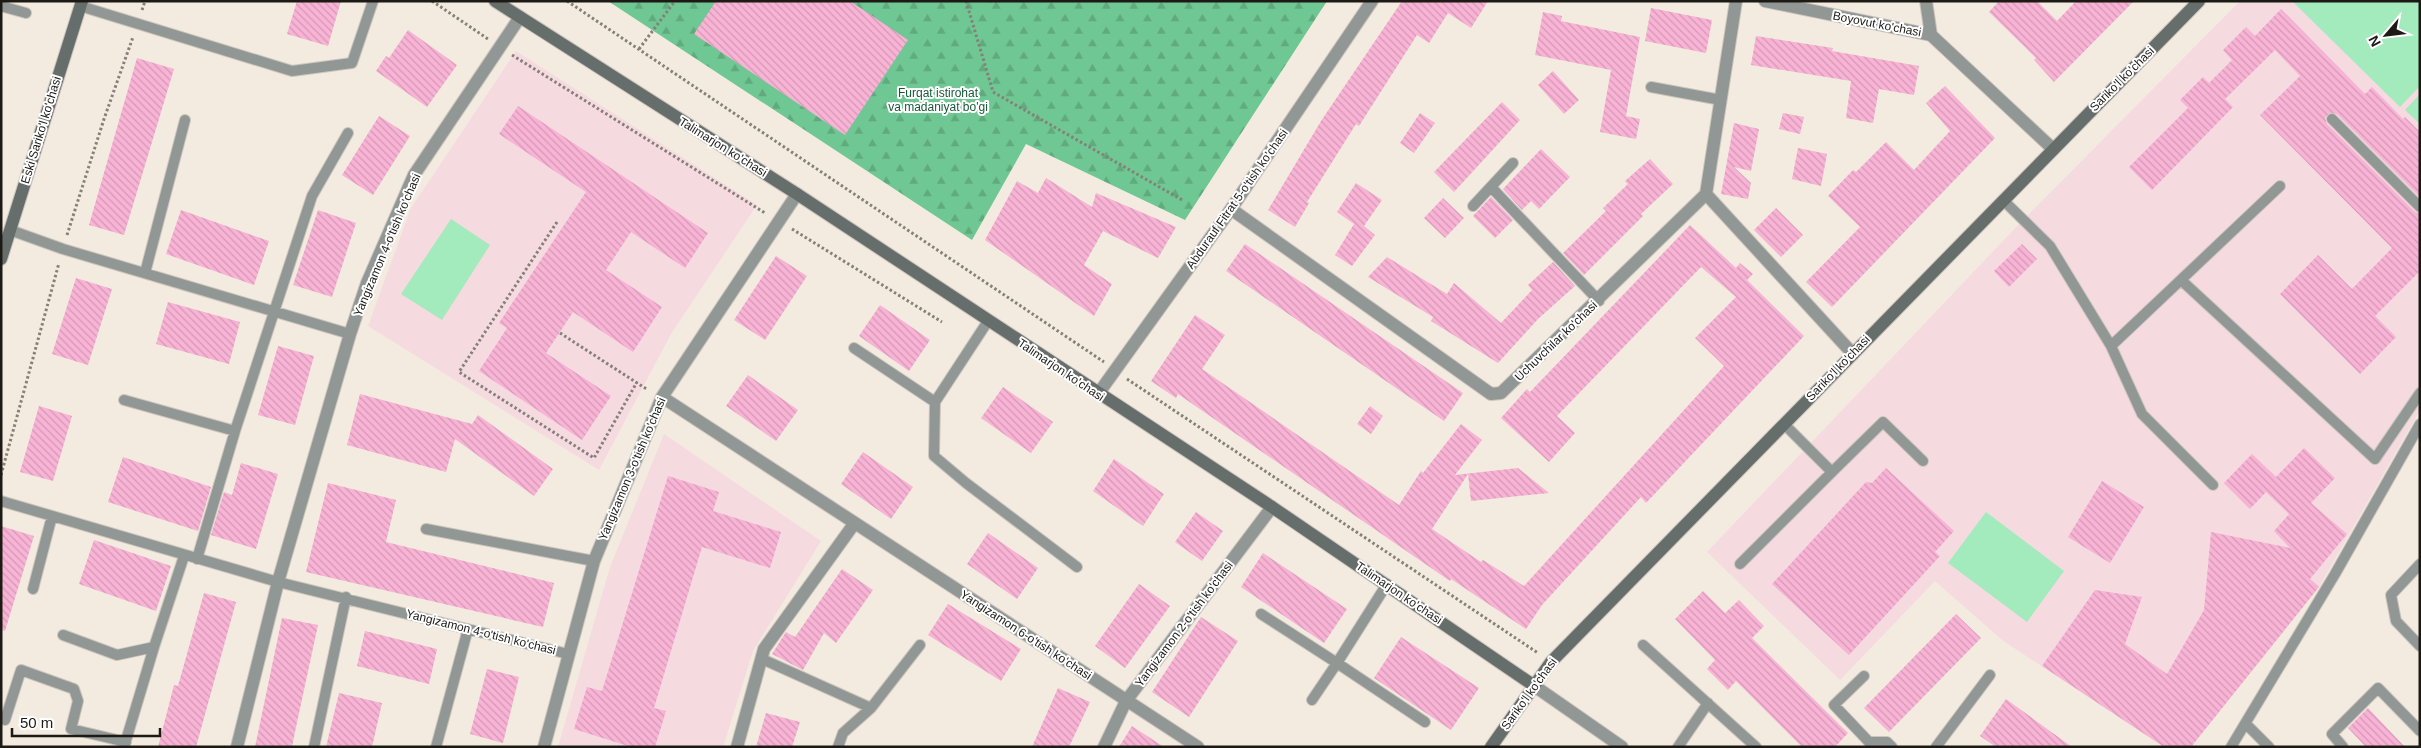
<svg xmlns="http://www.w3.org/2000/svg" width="2421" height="748" font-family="Arial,sans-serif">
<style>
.education{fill:#f5dae0}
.forest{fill:url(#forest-firs)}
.green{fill:#a3eabd}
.building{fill:url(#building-back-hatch)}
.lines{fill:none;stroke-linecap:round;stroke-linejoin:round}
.lane-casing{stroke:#ccc5bc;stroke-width:12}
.street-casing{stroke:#ccc5bc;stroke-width:14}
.secondary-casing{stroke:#ccc5bc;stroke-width:14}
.path{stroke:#858078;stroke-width:3;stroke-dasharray:2.5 2.5;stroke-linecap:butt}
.lane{stroke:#919795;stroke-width:10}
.street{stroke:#919795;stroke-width:12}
.secondary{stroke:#666e6c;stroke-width:12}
.labels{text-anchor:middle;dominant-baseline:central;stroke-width:4;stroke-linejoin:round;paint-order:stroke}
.street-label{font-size:12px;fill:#1d1a16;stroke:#fff}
.park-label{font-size:12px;fill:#175937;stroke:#fff}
</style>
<defs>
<pattern id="forest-firs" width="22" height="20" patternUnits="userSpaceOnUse" patternTransform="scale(1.25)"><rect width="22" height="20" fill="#6fc793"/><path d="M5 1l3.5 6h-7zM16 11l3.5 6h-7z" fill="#60aa7e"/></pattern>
<pattern id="building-back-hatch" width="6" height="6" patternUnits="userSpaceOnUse" patternTransform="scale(1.25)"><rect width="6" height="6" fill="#f8b3d5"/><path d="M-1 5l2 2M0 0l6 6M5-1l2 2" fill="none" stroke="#d499b6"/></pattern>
</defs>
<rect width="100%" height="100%" fill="#f3ebe0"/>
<path class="education" d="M2240,1H2420V410L2319,587L2191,747H2164L2002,640L1935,581L1840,680L1707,552L2022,221Z
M516,51L757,205L671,334L599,470L368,326L411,208Z
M664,434L821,541L753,651L723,747H558L610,567Z"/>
<path class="forest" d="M608,1H1327L1185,220L1026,144L972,240Z"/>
<path class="green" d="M2292,1H2420V86L2400,107Z
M2420,94V124L2405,110Z
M451,219L490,245L442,320L401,294Z
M1986,512L2064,571L2027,622L1948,563Z"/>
<path class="building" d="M297,1H341L328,46L287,34Z
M716,1H850L908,40L845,135L694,34Z
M1402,1H1488L1471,28L1448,13L1429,43L1417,35L1359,126L1356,124L1307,202L1309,203L1295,227L1268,210L1321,121Z
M1999,1H2037L2057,21L2076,1H2134L2054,82L2034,60L2036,58L1989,12Z
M1651,8L1712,20L1706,53L1645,41Z
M2281,9L2365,94L2372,87L2403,119L2405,117L2420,132V197L2337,114L2330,113L2325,118L2327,124L2415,212L2420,214V271L2375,316L2396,337L2360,374L2280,294L2318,255L2352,289L2392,248L2260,115L2300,76L2275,50L2225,99L2233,107L2152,190L2129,167L2188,108L2180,100L2203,77L2209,83L2232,60L2223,50L2246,27L2255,36Z
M1543,12L1562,16L1561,21L1640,37L1626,116L1640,119L1636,139L1600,132L1611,70L1535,55Z
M408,30L457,65L427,107L376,71L386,56L389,58Z
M1756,36L1833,48L1832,51L1919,66L1914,95L1879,89L1873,123L1846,118L1851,81L1751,65Z
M137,58L174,69L124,235L89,225Z
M1553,71L1579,100L1564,114L1538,85Z
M1945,86L1995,138L1832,307L1806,282L1860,227L1828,196L1853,170L1856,172L1886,142L1914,170L1950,131L1926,103Z
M1502,102L1520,120L1454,192L1434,172Z
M518,106L708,233L685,268L631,232L606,270L662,307L633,352L573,312L546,353L611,396L582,440L479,371L507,328L499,323L586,192L499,134Z
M1420,113L1435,123L1414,153L1400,143Z
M1783,113L1804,117L1800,134L1779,129Z
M379,116L410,136L373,195L342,175Z
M1734,123L1759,129L1751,171L1734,167L1751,183L1748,199L1721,194Z
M1798,148L1827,154L1821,186L1792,179Z
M1541,149L1570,177L1539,209L1531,201L1522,210L1503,189Z
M1650,159L1673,184L1641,214L1643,216L1584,275L1563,253L1606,211L1603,208L1628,184L1625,181Z
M1046,178L1092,207L1096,193L1176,227L1158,258L1103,231L1084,265L1112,284L1094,316L985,240L1017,181L1038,193Z
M1356,183L1382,200L1364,226L1375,235L1352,266L1335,255L1354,224L1337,212Z
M1491,197L1513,220L1495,238L1473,216Z
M1443,198L1464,218L1445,238L1424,218Z
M1776,208L1803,235L1781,257L1754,230Z
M181,210L269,241L254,285L166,254Z
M318,210L356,223L332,297L293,285Z
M1690,225L1736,268L1740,263L1753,274L1747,280L1804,336L1646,503L1641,497L1542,605L1526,629L1451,579L1450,581L1178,394L1176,398L1151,381L1195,315L1225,335L1202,369L1399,505L1421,471L1423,473L1461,424L1482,440L1455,475L1518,468L1549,493L1471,501L1468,474L1432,529L1481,562L1483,560L1524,586L1724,366L1695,338L1736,297L1701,267L1557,416L1575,433L1549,462L1501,418L1527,389L1530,392Z
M1245,244L1463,393L1444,421L1226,271Z
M2022,244L2037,259L2009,287L1994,271Z
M776,256L807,276L765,340L734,320Z
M1387,257L1447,294L1454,283L1501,323L1532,290L1528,285L1553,262L1575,286L1538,319L1498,363L1431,321L1433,317L1368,277Z
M76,278L112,289L88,365L52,354Z
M168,302L240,322L229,364L156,344Z
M880,305L930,340L909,371L859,336Z
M278,346L314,356L295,425L258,415Z
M748,375L798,410L776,441L726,406Z
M1003,387L1053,422L1031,453L981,418Z
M360,394L472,424L478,415L553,469L534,496L455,439L446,472L347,445Z
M39,406L72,416L53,481L20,472Z
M1370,406L1383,416L1371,434L1357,424Z
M2304,448L2335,478L2311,503L2347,534L2310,579L2319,587L2191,747H2164L2042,666L2095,590L2142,597L2125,644L2167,674L2204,610L2211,532L2290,548L2274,531L2289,514L2266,492L2250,509L2224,483L2252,454L2276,477Z
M863,452L913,487L891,519L841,484Z
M123,457L211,487L198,531L108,502Z
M1114,459L1164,494L1143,526L1093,491Z
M241,463L278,474L256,549L211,535L224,492L232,495Z
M1886,468L1954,531L1935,552L1940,556L1849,655L1772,584L1866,482L1872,483Z
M668,476L719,492L713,511L781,532L770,568L702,547L654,708L666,711L655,747H631L574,729L587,687L602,691Z
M2102,481L2144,507L2110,563L2068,537Z
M328,483L396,500L386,542L554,583L543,627L306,572Z
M1196,512L1223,531L1202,561L1175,542Z
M1,526L34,536L5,631L1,630Z
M988,533L1038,568L1017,599L967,564Z
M94,540L171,566L156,611L79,584Z
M1263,553L1347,609L1324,643L1241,587Z
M842,569L873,590L836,643L824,633L803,670L772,654L786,632L795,637Z
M1139,584L1170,606L1125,668L1095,646Z
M1703,591L1725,613L1739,600L1764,626L1752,638L1848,733L1835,747H1802L1736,681L1728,690L1707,669L1715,660L1675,619Z
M204,593L236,602L196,747H158L174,685L178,686Z
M948,604L1021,649L1001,681L928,635Z
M1956,614L1981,638L1889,732L1864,708Z
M1201,617L1238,641L1189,717L1152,692Z
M282,618L318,625L296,727L292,747H255Z
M365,631L437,649L429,684L357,666Z
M1401,637L1479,688L1451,730L1374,678Z
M487,669L519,677L503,743L470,734Z
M1058,688L1090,702L1069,747H1032Z
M339,693L382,703L372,747H326Z
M2006,699L2072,747H1996L1980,736Z
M2368,708L2405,747H2366L2348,728Z
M766,713L800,722L792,747H756Z
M1132,726L1164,747H1119Z"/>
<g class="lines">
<defs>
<path id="lane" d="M1,6L26,13
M80,6L292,71L352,63L373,1
M1651,87L1721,100
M2332,119L2420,207
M1491,187L1599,301
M2003,200L2050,246L2111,346
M1473,206L1513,163
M10,230L63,249L350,334
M145,273L185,120
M2181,280L2375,459L2420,393
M988,321L935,402L934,456L966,483L1077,567
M854,348L935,402
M124,400L235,431
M1832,472L1883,422L1923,461
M2213,485L2142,414L2111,346L2280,186
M1,501L278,582L568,654
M426,529L594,561
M197,559L235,431L312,196L348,133
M1740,564L1832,472L1784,424
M2420,564L2391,595L2396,621L2420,646
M33,589L52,516
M1261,614L1337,663L1387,584
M63,635L117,655L154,647
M1643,645L1756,747
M762,659L871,708L920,645
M1864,676L1834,705L1869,742H1887L1892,747
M1312,700L1337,663L1425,722
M5,720L21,670L74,689L78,701L71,729L126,742
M2246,724L2269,747
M124,747L154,647L184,556
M314,747L346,597
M436,747L468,629
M838,747L843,733L871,708
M1678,747L1708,703
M1936,747L1990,675
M2231,747L2335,574L2420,424
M2343,747L2332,734L2378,688L2420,731"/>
<path id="street" d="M1765,1L1931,35
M1926,1L1931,35L2053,149
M1706,194L1853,354
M1231,209L1491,394L1501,393L1706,194L1736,1
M1098,394L1231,209L1372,1
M662,397L1198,747
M1533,685L1622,747
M237,747L278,582L350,334L367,283L414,175L520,17
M544,747L594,561L662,397L797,194
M737,747L764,649L854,524
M1104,747L1126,701L1272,507"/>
<path id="secondary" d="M495,1L797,194L1272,507L1533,685
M1,259L82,1
M1491,747L1551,662L2199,1"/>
</defs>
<use href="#lane" class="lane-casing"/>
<use href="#street" class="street-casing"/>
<use href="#secondary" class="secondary-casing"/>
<path class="path" d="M432,1L488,39
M567,1L1104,362
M966,1L993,92L1184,201
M989,1H1000
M142,10L145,1
M639,49L675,1
M512,55L765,213
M557,222L459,372L594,458L637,382
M792,229L942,322
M67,235L104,119L133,37
M560,333L648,390
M1127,379L1538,653
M1,475L59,263"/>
<use href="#lane" class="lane"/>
<use href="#street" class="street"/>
<use href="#secondary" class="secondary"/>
</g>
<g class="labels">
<g class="street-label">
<text transform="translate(1877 24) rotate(11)">Boyovut ko'chasi</text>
<text transform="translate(2122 79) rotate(-45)">Sariko'l ko'chasi</text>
<text transform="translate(41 130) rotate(-73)">Eski Sariko'l ko'chasi</text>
<text transform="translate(723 147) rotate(32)">Talimarjon ko'chasi</text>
<text transform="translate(1237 199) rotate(-55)">Abdurauf Fitrat 5-o'tish ko'chasi</text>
<text transform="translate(387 245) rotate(-67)">Yangizamon 4-o'tish ko'chasi</text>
<text transform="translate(1556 341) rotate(-44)">Uchuvchilar ko'chasi</text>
<text transform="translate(1838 368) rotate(-46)">Sariko'l ko'chasi</text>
<text transform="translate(1061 370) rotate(34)">Talimarjon ko'chasi</text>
<text transform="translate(632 469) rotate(-67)">Yangizamon 3-o'tish ko'chasi</text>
<text transform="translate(1399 593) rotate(34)">Talimarjon ko'chasi</text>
<text transform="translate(1184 624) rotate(-53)">Yangizamon 2-o'tish ko'chasi</text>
<text transform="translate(481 632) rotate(14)">Yangizamon 4-o'tish ko'chasi</text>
<text transform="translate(1026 635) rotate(33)">Yangizamon 6-o'tish ko'chasi</text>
<text transform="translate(1529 694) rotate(-54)">Sariko'l ko'chasi</text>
</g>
<g class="park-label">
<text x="938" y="93">Furqat istirohat<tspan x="938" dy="14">va madaniyat bo'gi</tspan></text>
</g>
</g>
<rect width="2421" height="748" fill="none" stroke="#1d1a16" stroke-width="5"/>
<g transform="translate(2386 35) rotate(242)" stroke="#ffffff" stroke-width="4" paint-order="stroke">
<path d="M0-4L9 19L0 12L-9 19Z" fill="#1d1a16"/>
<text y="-8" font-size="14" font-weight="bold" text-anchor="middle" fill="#1d1a16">N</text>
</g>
<path d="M12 728v8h148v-8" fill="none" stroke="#1d1a16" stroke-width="2.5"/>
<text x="20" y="728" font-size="15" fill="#1d1a16" stroke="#ffffff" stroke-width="4" paint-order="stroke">50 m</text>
</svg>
